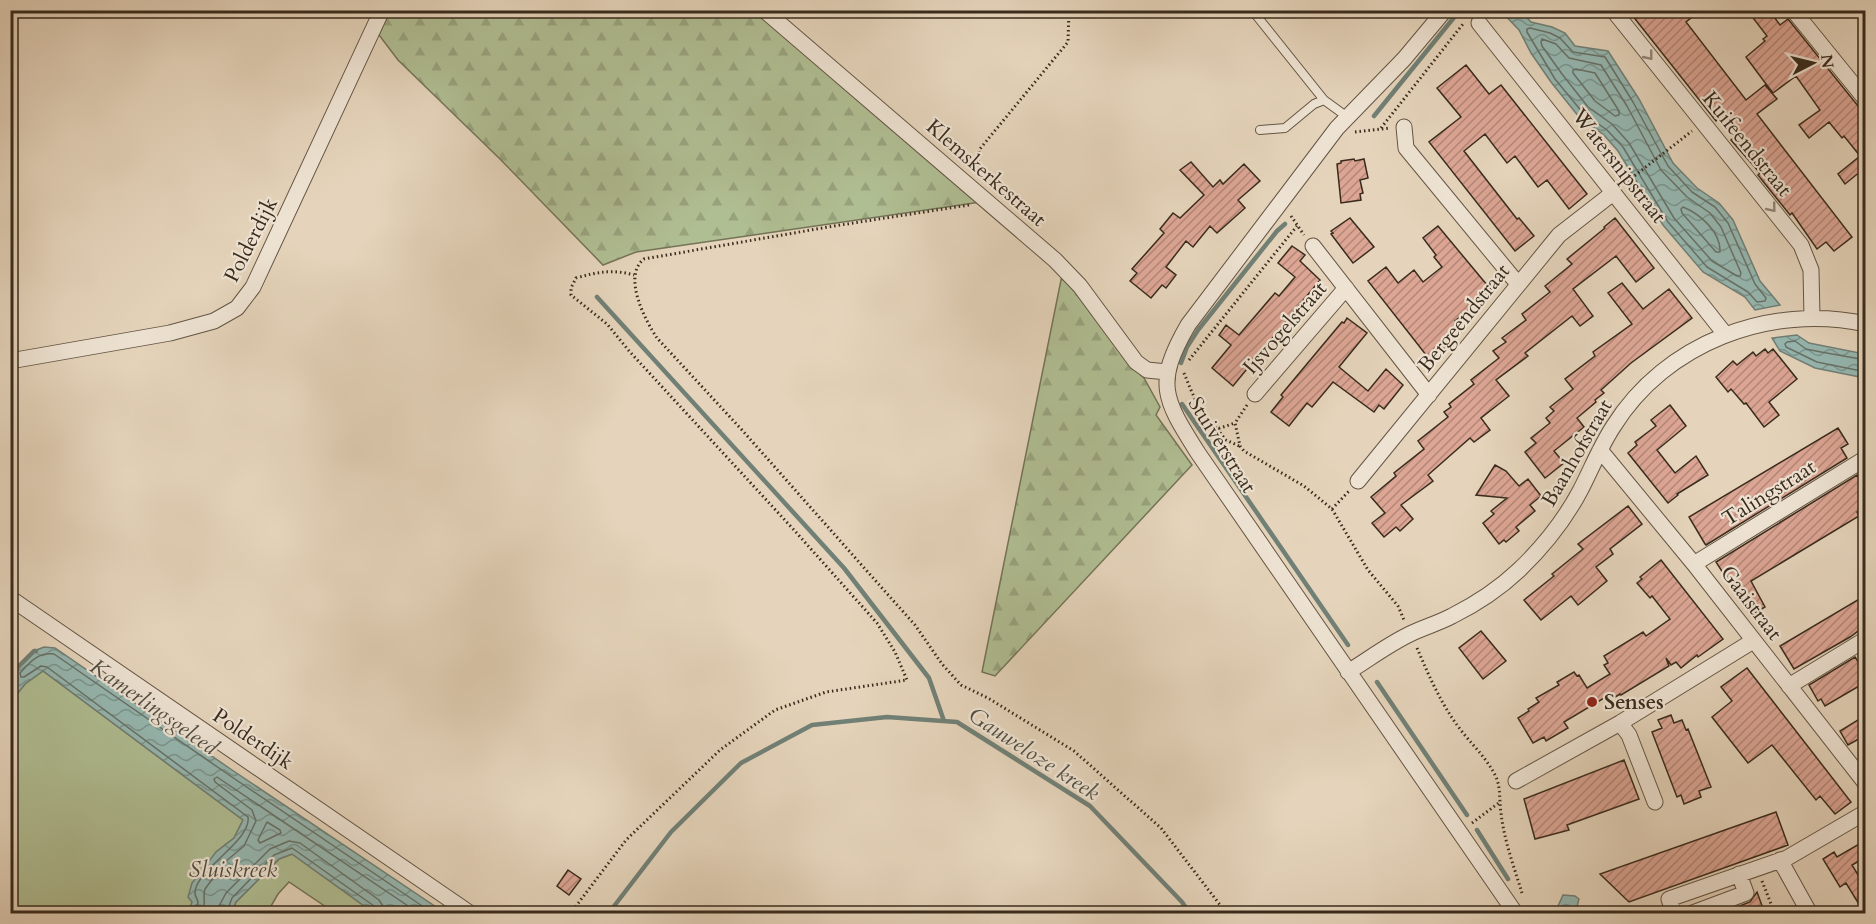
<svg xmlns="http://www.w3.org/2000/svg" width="1876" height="924" font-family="Cardo,serif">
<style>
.grass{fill:#b0be93;stroke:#747458;stroke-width:1.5}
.forest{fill:url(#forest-firs);stroke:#747458;stroke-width:1.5}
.water{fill:url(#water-waves);stroke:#718076;stroke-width:1.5}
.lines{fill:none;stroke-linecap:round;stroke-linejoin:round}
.shore{stroke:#687268;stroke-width:1.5}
.stream{stroke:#718076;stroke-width:4.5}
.building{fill:url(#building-hatch);stroke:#392b1d;stroke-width:1.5}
.lane-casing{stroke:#645544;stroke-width:10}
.street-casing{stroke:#645544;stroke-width:17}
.path{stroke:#392b1d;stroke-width:3;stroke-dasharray:1.5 3;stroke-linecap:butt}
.lane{stroke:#eee3d3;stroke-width:8}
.street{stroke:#eee3d3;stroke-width:15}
.oneway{stroke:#948778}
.poi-dot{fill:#8f2418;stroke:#eee3d3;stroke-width:2}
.labels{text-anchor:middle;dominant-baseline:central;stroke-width:4.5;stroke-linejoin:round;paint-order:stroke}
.street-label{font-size:21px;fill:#392b1d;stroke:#eee3d3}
.poi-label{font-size:21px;font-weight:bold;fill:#392b1d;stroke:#eee3d3;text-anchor:start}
.water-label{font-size:22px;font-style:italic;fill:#504e42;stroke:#eee3d3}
</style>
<defs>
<pattern id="forest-firs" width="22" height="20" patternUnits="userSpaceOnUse" patternTransform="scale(1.5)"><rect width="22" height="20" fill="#b0be93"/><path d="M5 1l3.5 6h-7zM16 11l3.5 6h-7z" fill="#98a37e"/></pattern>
<pattern id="water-waves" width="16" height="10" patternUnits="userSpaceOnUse" patternTransform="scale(1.5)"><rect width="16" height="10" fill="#96b8b2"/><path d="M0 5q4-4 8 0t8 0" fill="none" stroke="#7b9690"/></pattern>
<pattern id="building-hatch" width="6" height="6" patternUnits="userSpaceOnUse" patternTransform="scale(1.5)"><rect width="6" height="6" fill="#dca594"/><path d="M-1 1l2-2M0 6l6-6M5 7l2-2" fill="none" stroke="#b38778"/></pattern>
</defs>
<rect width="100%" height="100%" fill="#e5d4bb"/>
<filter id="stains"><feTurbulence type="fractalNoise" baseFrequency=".00333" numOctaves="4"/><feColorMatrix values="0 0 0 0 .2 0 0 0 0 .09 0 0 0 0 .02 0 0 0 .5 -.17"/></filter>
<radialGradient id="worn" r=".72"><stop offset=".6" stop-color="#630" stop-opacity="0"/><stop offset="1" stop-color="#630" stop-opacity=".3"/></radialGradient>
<path class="grass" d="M43,671L243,820L234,838L216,852L189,910L172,914L11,913L10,702L25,684Z
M292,854L374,913H335L289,882L278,894L267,913L231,914L236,902L279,859Z"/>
<path class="forest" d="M389,11H755L981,202L636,252L603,265L500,159L398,60L379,35Z
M1062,275L1131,366L1144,378L1160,407L1156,415L1192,465L995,676L982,672Z"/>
<path class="water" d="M1501,11H1521L1531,22L1552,27L1565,33L1575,46L1608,51L1639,99L1673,163L1697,188L1719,203L1733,220L1760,281L1780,305L1755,310L1745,297L1703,272L1663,225L1618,151L1604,135L1579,117L1551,82L1531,53L1519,30Z
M1797,335L1809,343L1865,354V378L1815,368L1780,351L1772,338Z
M44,647L55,648L232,770L445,913H374L292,854L279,859L236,902L231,913H172L183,908L189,910L192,902L188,897L192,883L216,852L234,838L243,820L43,671L25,684L11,702V675L34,651Z
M1563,895L1575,896L1579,899L1576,910L1571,913H1564L1558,906Z"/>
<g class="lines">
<path class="shore" d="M1530,28L1550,33L1560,38L1573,52L1605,57L1633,102L1668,166L1692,192L1715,207L1728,223L1755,284L1766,298L1765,301L1757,302L1748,292L1707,267L1668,222L1623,147L1607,130L1583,113L1555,79L1527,32V29Z
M1542,39L1556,44L1569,58L1601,65L1627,106L1661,170L1687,197L1710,213L1721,227L1741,273L1740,276H1737L1712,261L1674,218L1629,143L1612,124L1588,107L1562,74L1542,46L1541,42Z
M1576,69L1595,73L1619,111V115L1615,116L1595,101L1573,73V70Z
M1683,207C1700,214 1721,232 1720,252H1716L1682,213L1681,209Z
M1866,360L1821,352L1806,349L1795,341L1787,342L1785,344L1786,347L1817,362L1866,372
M267,822L280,830L281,833L260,843L258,840Z
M194,914L198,903C198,900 196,898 195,894C193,871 252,841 248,817L47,667L41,666L24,677H21L20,673C30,662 38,652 54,654L229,775L434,914
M202,914C207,903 202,897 205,889L225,862L244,846L256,821L252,810L215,782L214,779L217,777L420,914
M218,914L219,906L226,893L270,849L289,841L300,843L379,900L383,906L385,914
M226,914L232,898L274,855L292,848L374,906L377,914"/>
<path class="stream" d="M1374,116L1460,10
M597,297L844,568L929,678L944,721
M1181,363L1187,347L1198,330L1277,231L1285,224
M1182,404L1348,645
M10,675L34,651H36
M1377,682L1467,815
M1477,830L1508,879
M608,914L671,832L741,763L812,725L887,717L957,722L1090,806L1182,902L1190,914"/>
</g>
<path class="building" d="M1628,10H1701L1686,22L1746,100L1765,85L1777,99L1757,114L1852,237L1834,251L1826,242L1817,249L1792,213L1790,215L1758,175L1760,173L1731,140L1740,133L1725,114L1716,121Z
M1747,10H1769L1780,25L1788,19L1858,106L1866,110V167L1845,184L1838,174L1860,156L1844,136L1842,138L1829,122L1809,138L1799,125L1820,110L1796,76L1773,93L1763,80L1746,57L1765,41L1763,39L1767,36Z
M1466,65L1489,94L1501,85L1587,194L1569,209L1547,180L1538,187L1515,156L1507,163L1485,134L1464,151L1517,219L1519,218L1534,236L1515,251L1429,142L1461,117L1437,88Z
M1354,159L1355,161L1364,159L1368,178L1360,180L1363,193L1360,194L1361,200L1341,203L1337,164L1341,163V161Z
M1191,162L1213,187L1220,180L1223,184L1244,164L1260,181L1238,200L1245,208L1217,233L1210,226L1193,247L1186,241L1166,267L1176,275L1166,288L1162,285L1151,298L1130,281L1137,273L1132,269L1164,233L1160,229L1173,213L1180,218L1204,195L1180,170Z
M1350,218L1374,247L1353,263L1331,234L1333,233L1331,231Z
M1615,218L1654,268L1636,282L1616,256L1573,289L1593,316L1580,326L1572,316L1525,353L1528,356L1496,380L1509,396L1481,418L1490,430L1474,442L1470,438L1428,475L1433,481L1401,505L1413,519L1400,531L1396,527L1384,537L1372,523L1385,513L1371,497L1396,476L1394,473L1424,449L1418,441L1448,417L1444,412L1451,407L1449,404L1474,384L1471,380L1499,358L1493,351L1506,342L1502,338L1526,320L1522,314L1550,292L1545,286L1572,264L1567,259L1605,228L1604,227Z
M1438,226L1492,291L1455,321L1462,331L1450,340L1452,343L1430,360L1368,281L1386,267L1398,283L1414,270L1423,282L1442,267L1434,257L1436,255L1423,238Z
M1292,246L1305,255L1300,261L1320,280L1233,386L1212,368L1231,345L1219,335L1226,325L1239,335L1275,293L1279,296L1295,277L1278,263Z
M1622,283L1643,309L1669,289L1692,318L1631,363L1601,390L1604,393L1595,400L1596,402L1577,418L1584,427L1554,451L1564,463L1545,478L1525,452L1536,443L1531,438L1550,423L1546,418L1554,411L1550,407L1573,389L1565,379L1595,356L1593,352L1632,324L1608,293Z
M1347,318L1367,333L1339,367L1368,391L1386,369L1403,385L1384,409L1379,405L1374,412L1333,382L1312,407L1307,403L1289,426L1271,412L1283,397L1281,395L1342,322L1344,323Z
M1765,349L1768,353L1773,349L1797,379L1769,402L1779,415L1764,427L1746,403L1744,404L1731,389L1728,392L1716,377L1733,361L1737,365L1753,352L1756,356Z
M1670,405L1686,426L1657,450L1675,473L1696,456L1708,475L1677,494L1678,495L1668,503L1628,453L1637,445L1635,442L1656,426L1651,420Z
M1838,428L1848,444L1841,448L1847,458L1706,545L1705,544L1689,517Z
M1495,465L1506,471L1519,486L1528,479L1541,496L1530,505L1535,511L1516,527L1519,531L1506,542L1504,540L1499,544L1483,523L1494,514L1491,511L1507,498L1476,495Z
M1857,475L1866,488V507L1857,512L1859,516L1751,581L1765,607L1755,613L1738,583L1732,587L1716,562Z
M1628,506L1642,524L1610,549L1613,554L1596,567L1607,581L1578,605L1571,596L1541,620L1524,600L1554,576L1552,574L1583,549L1578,544Z
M1661,560L1723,639L1698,657L1697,655L1681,668L1676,662L1671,665L1666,658L1669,666L1621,695L1620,694L1612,699L1609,695L1564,722L1568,728L1546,741L1544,737L1533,743L1518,718L1529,711L1528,709L1539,702L1536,698L1559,685L1557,682L1574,672L1577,676L1579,675L1587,688L1610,674L1604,665L1608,663L1604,656L1643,632L1646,636L1670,619L1652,596L1650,598L1637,583L1642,579L1640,577Z
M1866,595V625L1850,637L1794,669L1780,646Z
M1481,631L1506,661L1483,679L1459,648Z
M1855,657L1861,666L1866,663V682L1825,706L1821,699L1818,701L1809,685Z
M1747,668L1851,802L1835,814L1820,796L1816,800L1772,745L1748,763L1712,717L1732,701L1721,687Z
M1671,715L1674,723L1682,720L1686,730L1688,729L1711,787L1699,791L1701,797L1684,804L1681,795L1677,797L1652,732L1662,728L1658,720Z
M1866,715V735L1848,745L1840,731Z
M1624,760L1639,799L1567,825L1569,830L1535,839L1524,799Z
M1776,812L1788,845L1629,902L1600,874Z
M1866,840V857L1852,865L1866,888L1865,914L1846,883L1840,887L1823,859L1834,852L1837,857Z
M568,870L581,879L569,895L557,886Z
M1757,892L1765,914H1719L1750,902Z"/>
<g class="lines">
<defs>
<path id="lane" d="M1252,10L1324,100L1346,116
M1260,130L1285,128L1314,104L1324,100"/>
<path id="street" d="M764,10L1055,260L1080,286L1136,362L1147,370L1167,372
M1445,10L1404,59L1337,128L1188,325C1154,384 1164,399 1198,453L1516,914
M1613,10L1801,245L1811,270L1812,318
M1793,10L1866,100
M1479,23L1725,334
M1404,127L1406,148L1518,284
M1313,246L1429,395
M10,361L170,333L214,321L237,308L253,287L382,10
M1255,394L1346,288
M1600,450L1694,564L1866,784
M1358,481L1559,235L1613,193
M1694,564L1866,458
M10,598L471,914
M1348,672C1369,659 1389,644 1410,634C1424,627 1439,623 1452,616C1476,604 1500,588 1519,570C1543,547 1564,521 1580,491C1591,470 1600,447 1613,427C1665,343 1770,303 1866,324
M1789,686L1866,639
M1620,723L1629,735L1655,802
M1516,781L1620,723L1753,641
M1780,860L1810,914
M1674,914L1669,899L1787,858L1866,812
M1690,914L1746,893L1739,874"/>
</defs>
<use href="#lane" class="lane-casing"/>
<use href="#street" class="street-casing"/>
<path class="path" d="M1381,128L1463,24
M1355,132L1390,128
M977,175L979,150L1068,42L1069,10
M1624,184L1692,131
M969,205L834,226L644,259C622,276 645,320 657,338L742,430L882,588L915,625L942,664L961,685L988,698L1074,751L1161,828L1227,914
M1291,216L1304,235
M1189,360L1297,226
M1184,373C1192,393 1200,414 1217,429L1235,423
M1247,405L1235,423L1240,446L1244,451L1304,486L1332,509L1368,570L1398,606L1404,620
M1217,429L1226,440L1239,446
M1332,509L1349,491
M1417,648C1429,676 1441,704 1460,729C1472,745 1487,758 1496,777C1501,789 1499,800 1501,813C1504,840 1514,867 1522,893
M1472,823L1500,802
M1762,881L1775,914
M570,914L626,840L720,750L775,710L826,692L907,680L895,652L877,623L794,530L630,352L607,324L571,295V288L576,278C597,272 613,269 634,275"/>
<use href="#lane" class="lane"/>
<use href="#street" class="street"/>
</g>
<defs><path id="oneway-chevron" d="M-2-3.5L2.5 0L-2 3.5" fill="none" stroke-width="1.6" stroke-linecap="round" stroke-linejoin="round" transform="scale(1.5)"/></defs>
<g class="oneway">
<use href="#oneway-chevron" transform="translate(1649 56) rotate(51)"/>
<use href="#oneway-chevron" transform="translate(1772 208) rotate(51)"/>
</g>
<circle class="poi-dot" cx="1592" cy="702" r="6"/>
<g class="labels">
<g class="street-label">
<text transform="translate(1747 144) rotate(51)">Kuifeendstraat</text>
<text transform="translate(1619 166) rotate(52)">Watersnipstraat</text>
<text transform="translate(986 173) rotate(41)">Klemskerkestraat</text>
<text transform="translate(251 240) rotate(-63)">Polderdijk</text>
<text transform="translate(1464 318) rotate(-51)">Bergeendstraat</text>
<text transform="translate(1285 328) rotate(-49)">Ijsvogelstraat</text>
<text transform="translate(1222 445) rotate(58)">Stuiverstraat</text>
<text transform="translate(1577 453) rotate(-60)">Baanhofstraat</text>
<text transform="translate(1769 493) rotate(-32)">Talingstraat</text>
<text transform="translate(1751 603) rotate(53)">Gaaistraat</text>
<text transform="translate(253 739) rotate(34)">Polderdijk</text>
</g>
<g class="poi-label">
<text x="1604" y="702">Senses</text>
</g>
<g class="water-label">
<text transform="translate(154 707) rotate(35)">Kamerlingsgeleed</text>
<text transform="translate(1034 754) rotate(33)">Gauweloze kreek</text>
<text x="233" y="870">Sluiskreek</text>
</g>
</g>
<rect width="1876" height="924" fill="none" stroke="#e5d4bb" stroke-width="36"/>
<rect x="12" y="12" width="1852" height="900" fill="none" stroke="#392b1d" stroke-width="3"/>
<rect x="18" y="18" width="1840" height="888" fill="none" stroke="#392b1d" stroke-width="1.5"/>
<g transform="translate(1813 63) rotate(83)" stroke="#eee3d3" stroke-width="4.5" paint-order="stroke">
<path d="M0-4.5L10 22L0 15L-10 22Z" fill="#392b1d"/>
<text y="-9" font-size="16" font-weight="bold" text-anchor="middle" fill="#392b1d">N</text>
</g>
<rect width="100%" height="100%" filter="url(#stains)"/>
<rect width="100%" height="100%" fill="url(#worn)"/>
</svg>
